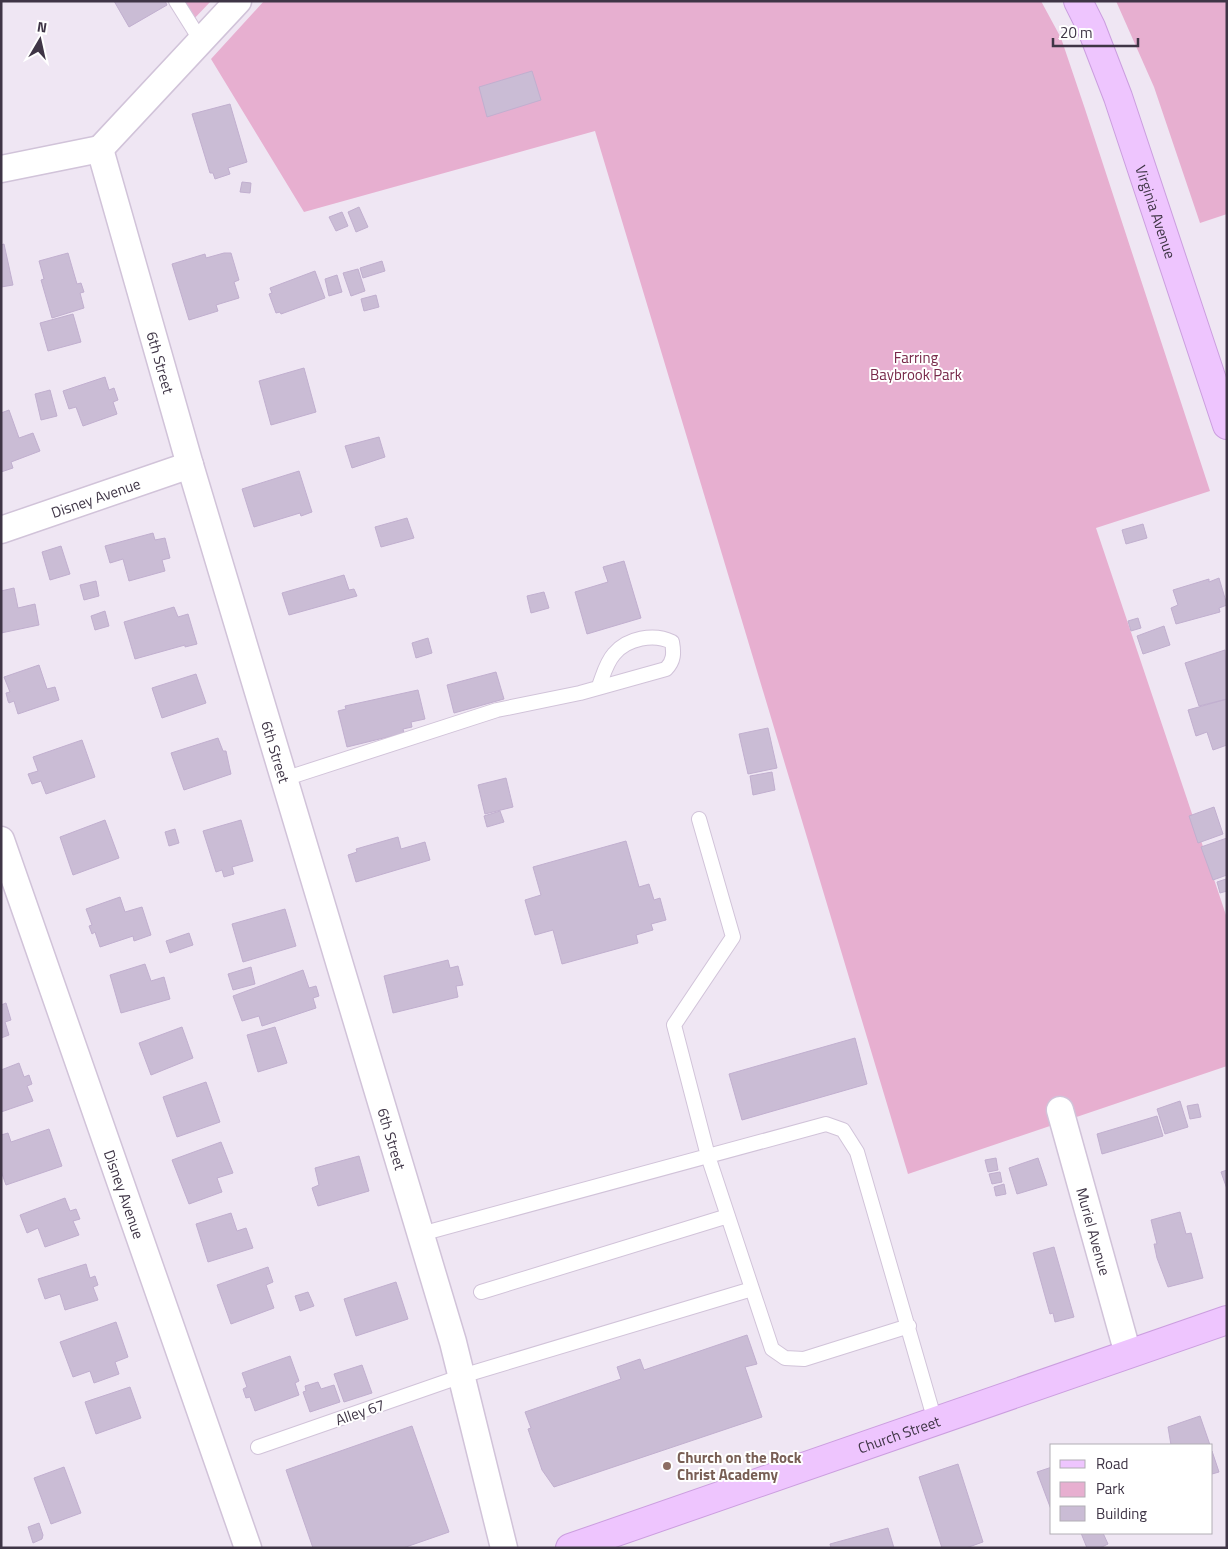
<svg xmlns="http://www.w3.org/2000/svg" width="1228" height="1549" font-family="'Titillium Web',sans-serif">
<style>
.green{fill:#e7afd0}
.building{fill:#cabcd5;stroke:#c1afcf}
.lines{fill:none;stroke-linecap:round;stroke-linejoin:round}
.lane-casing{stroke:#d1c3d9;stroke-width:16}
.street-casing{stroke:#d1c3d9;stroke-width:29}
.secondary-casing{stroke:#cb9edf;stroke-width:30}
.lane{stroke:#fff;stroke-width:14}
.street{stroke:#fff;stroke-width:26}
.secondary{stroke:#eec5fe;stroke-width:28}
.education-dot{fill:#8d6e63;stroke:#fff;stroke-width:2}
.labels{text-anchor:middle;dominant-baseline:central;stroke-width:4;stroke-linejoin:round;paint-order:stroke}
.street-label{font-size:15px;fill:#3f3546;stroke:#fff}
.park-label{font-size:15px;fill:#78294a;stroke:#fff}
.education-label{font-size:15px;font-weight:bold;fill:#785e54;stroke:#fff;text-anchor:start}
</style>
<rect width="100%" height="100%" fill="#efe6f3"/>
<path class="green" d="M179,1H211L191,22Z
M264,1H1041L1061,38L1085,109L1210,491L1096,528L1227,918V1066L908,1174L595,131L304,212L211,59Z
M1116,1H1227V214L1200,223L1154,87Z"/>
<path class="building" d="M114,1H165L167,5L129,27Z
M532,71L541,100L487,117L479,87Z
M230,104L247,162L228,168L230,174L215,179L213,173H210L192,114Z
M242,182L251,183L250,193L240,192Z
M359,207L368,227L356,232L348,212Z
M342,212L348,226L336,231L329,217Z
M4,244L13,285L1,287V245Z
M68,253L77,284L81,283L84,292L80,293L84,308L52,318L41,280L44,279L39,261Z
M224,253H231L239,280L234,282L239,298L216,305L218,311L189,320L172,264L205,254L206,258Z
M382,261L385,271L363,278L360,268Z
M358,269L365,291L351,296L343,273Z
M315,271L325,298L281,314L280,312L276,313L269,294L272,293L270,288Z
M337,275L342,292L329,296L325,279Z
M376,295L379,307L364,311L361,299Z
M73,314L81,342L48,351L40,323Z
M304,368L316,412L271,425L259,381Z
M105,377L109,390L114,388L118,400L113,402L117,414L83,426L76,407L69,409L63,391Z
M50,390L57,416L41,420L35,394Z
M9,410L19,438L33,433L40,451L11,462L13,468L1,472V413Z
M379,437L385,457L352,468L345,446Z
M299,471L312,512L301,516L300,513L254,527L242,489Z
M407,518L414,538L381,547L375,527Z
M1143,524L1147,538L1126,544L1122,530Z
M153,533L155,540L165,538L170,558L162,560L165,571L129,581L123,559L110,563L105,546Z
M61,546L70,574L50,580L42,552Z
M624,561L641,618L587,634L575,592L608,582L603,567Z
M344,575L349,590L354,589L357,596L289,615L282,593Z
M1219,578L1227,605L1219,608L1220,612L1176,624L1171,608L1178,605L1173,590L1209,579V582Z
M96,581L99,596L84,600L80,585Z
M14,588L18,608L35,604L39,625L1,633V591Z
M544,592L549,608L531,613L527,596Z
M174,607L178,617L188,614L197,644L185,647V645L135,659L124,622Z
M105,611L109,626L95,630L91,616Z
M1138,618L1141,628L1131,631L1128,621Z
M1164,626L1170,645L1143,654L1137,636Z
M428,638L432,653L416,658L412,643Z
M1225,650L1227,699L1199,706L1185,663Z
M39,665L47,689L55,687L59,700L18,714L14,701L9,703L8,701L6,693L10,692L4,677Z
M496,672L504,699L454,713L447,685Z
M196,674L206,703L162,718L152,688Z
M418,690L425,719L411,722L412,727L403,729L404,733L347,747L338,711L346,709L345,706Z
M1227,699V745L1213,750L1207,732L1196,736L1188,710Z
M768,728L777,768L748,774L739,734Z
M218,738L223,751H226L231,774L184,790L171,753Z
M82,740L95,777L46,794L41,781L32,784L28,774L38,771L33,757Z
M772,772L775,790L753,795L750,776Z
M506,778L513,807L485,814L478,785Z
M1214,807L1223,834L1198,843L1189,816Z
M500,811L504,822L487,827L484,816Z
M105,820L119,858L73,875L60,837Z
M241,820L253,861L232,867L234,874L224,877L222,870L216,872L203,831Z
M175,829L179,843L169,846L165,832Z
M398,837L401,849L425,842L430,860L356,882L348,855L357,852L356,849Z
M1227,838V875L1213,880L1201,847Z
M626,841L639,887L649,884L654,900L660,898L666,920L651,924L653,930L636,935L638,943L562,964L553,930L535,935L525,900L541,895L533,867Z
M1226,879L1227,891L1220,893L1217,882Z
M120,897L125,912L142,907L151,935L134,941L133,936L100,947L95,932L92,934L89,926L92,925L86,909Z
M285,909L296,946L243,962L232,924Z
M189,933L193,945L170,953L166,941Z
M448,960L450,968L458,966L459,970L463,985L456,986L458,997L393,1013L384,976Z
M145,964L151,981L164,977L170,999L121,1013L110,975Z
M251,967L255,984L233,990L228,974Z
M303,970L309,988L316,986L319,996L313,998L316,1008L262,1026L259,1016L242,1021L233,996Z
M6,1003L11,1020L5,1022L9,1035L1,1038V1005Z
M182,1027L193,1058L151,1075L139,1043Z
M275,1027L287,1063L258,1072L247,1035Z
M855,1038L867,1084L742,1120L729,1074Z
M19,1063L24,1077L29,1075L32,1084L27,1086L33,1101L1,1112V1070Z
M206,1082L220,1122L177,1137L163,1097Z
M1180,1101L1188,1127L1165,1134L1157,1109Z
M1198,1104L1201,1117L1190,1119L1187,1106Z
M1157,1116L1163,1136L1102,1154L1097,1134Z
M49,1129L62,1166L6,1185L1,1171V1135L8,1133L11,1142Z
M221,1142L233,1173L217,1178L222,1192L189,1204L172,1160Z
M359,1156L369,1191L318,1206L312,1188L319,1185L315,1168Z
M996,1158L998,1170L988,1172L985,1160Z
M1038,1158L1047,1185L1017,1194L1009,1168Z
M1227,1170V1189L1221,1172Z
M1000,1172L1002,1182L992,1184L989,1174Z
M1004,1184L1006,1194L996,1196L994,1187Z
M65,1198L70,1211L76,1209L80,1219L73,1221L79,1235L45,1247L38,1228L27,1233L20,1215Z
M1180,1212L1186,1234L1191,1233L1203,1278L1168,1287L1157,1258L1154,1244H1157L1151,1220Z
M231,1213L237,1231L246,1228L253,1248L208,1262L196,1224Z
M1054,1247L1074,1317L1055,1322L1053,1313L1050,1314L1033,1253Z
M86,1264L90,1278L95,1276L98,1285L93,1287L98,1300L65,1310L60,1294L45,1299L38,1279Z
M268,1267L273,1282L266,1285L274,1308L231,1324L217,1285Z
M396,1282L408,1319L356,1336L344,1299Z
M308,1292L314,1306L300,1311L295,1296Z
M116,1322L128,1357L115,1362L119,1374L94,1383L90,1371L73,1377L60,1342Z
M747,1335L757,1364L745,1367L762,1417L554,1487L542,1470L528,1429L531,1428L525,1412L621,1379L617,1367L620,1366L640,1359L644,1370Z
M290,1356L299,1381L295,1383L299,1395L255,1411L250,1397L246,1398L243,1389L247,1387L242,1373Z
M362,1365L372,1393L344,1402L334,1374Z
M318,1382L321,1389L334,1385L340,1402L310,1412L303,1392L306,1391L305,1386Z
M130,1387L141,1418L96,1434L85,1402Z
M1200,1416L1210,1445H1171L1168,1427Z
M412,1426L449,1532L403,1548H313L286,1470Z
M1212,1451L1219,1472L1212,1474Z
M958,1464L983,1542L966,1548H942L919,1477Z
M64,1467L81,1513L51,1524L34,1478Z
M1052,1467V1512L1037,1472Z
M39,1523L43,1535L42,1539L33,1543L28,1527Z
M888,1528L894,1548H831L830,1544Z
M1081,1533H1103L1108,1544L1100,1548H1087Z"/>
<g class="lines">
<defs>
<path id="lane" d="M176,1L201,41
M284,779L497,710L580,693L666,669C674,661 674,653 672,642C654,633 627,638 614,654C606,663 603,676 599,686
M699,819L733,937L674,1025L708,1156L772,1349L785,1358L804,1359L909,1326
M421,1234L826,1124L843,1130L857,1152L935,1421
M481,1292L728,1216
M258,1447L462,1376L752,1289"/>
<g id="street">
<path id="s1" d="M100,149L190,465L453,1342L504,1548"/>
<path d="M100,149L238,1"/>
<path d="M1,169L100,149"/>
<path id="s2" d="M1,530L190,465"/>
<path id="s3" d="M1,840L248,1548"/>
<path id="s4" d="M1060,1110L1128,1354"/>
</g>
<g id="secondary">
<path id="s5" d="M1078,1L1091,27L1118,97L1227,425"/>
<path id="s6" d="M570,1548L1227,1320"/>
</g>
</defs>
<use href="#lane" class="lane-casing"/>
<use href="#street" class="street-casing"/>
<use href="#secondary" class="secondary-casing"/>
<use href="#lane" class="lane"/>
<use href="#street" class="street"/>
<use href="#secondary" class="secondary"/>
</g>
<circle class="education-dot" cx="667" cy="1466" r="5"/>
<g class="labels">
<g class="street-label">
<text stroke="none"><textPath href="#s5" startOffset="225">Virginia Avenue</textPath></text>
<text stroke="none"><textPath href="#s1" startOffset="222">6th Street</textPath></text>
<text stroke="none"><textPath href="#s2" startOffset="100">Disney Avenue</textPath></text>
<text stroke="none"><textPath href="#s1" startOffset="628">6th Street</textPath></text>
<text stroke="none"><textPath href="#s1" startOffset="1032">6th Street</textPath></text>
<text stroke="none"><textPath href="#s3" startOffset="375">Disney Avenue</textPath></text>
<text stroke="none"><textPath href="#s4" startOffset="126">Muriel Avenue</textPath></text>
<text transform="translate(360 1412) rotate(-19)">Alley 67</text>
<text stroke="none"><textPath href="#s6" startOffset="348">Church Street</textPath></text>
</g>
<g class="park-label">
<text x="916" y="357">Farring<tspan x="916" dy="17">Baybrook Park</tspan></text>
</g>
<g class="education-label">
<text x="677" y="1457">Church on the Rock<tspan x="677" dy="17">Christ Academy</tspan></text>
</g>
</g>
<rect width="1228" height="1549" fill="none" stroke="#3f3546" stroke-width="5"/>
<rect x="1050" y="1444" width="162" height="90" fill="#ffffff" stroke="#b2aeb5"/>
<rect x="1060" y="1460" width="25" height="8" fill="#eec5fe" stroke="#b2aeb5"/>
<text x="1096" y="1469" font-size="15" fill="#3f3546">Road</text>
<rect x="1060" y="1482" width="25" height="15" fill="#e7afd0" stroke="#b2aeb5"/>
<text x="1096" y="1494" font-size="15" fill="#3f3546">Park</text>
<rect x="1060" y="1506" width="25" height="15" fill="#cabcd5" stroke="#b2aeb5"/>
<text x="1096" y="1519" font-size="15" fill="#3f3546">Building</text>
<g transform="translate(40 40) rotate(9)" stroke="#ffffff" stroke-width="4" paint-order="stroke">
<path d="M0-4L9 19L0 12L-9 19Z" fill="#3f3546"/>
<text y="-8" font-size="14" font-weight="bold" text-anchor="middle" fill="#3f3546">N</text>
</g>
<path d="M1053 38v8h85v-8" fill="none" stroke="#3f3546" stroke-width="2.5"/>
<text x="1060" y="38" font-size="15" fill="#3f3546" stroke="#ffffff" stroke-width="4" paint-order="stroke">20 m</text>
</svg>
